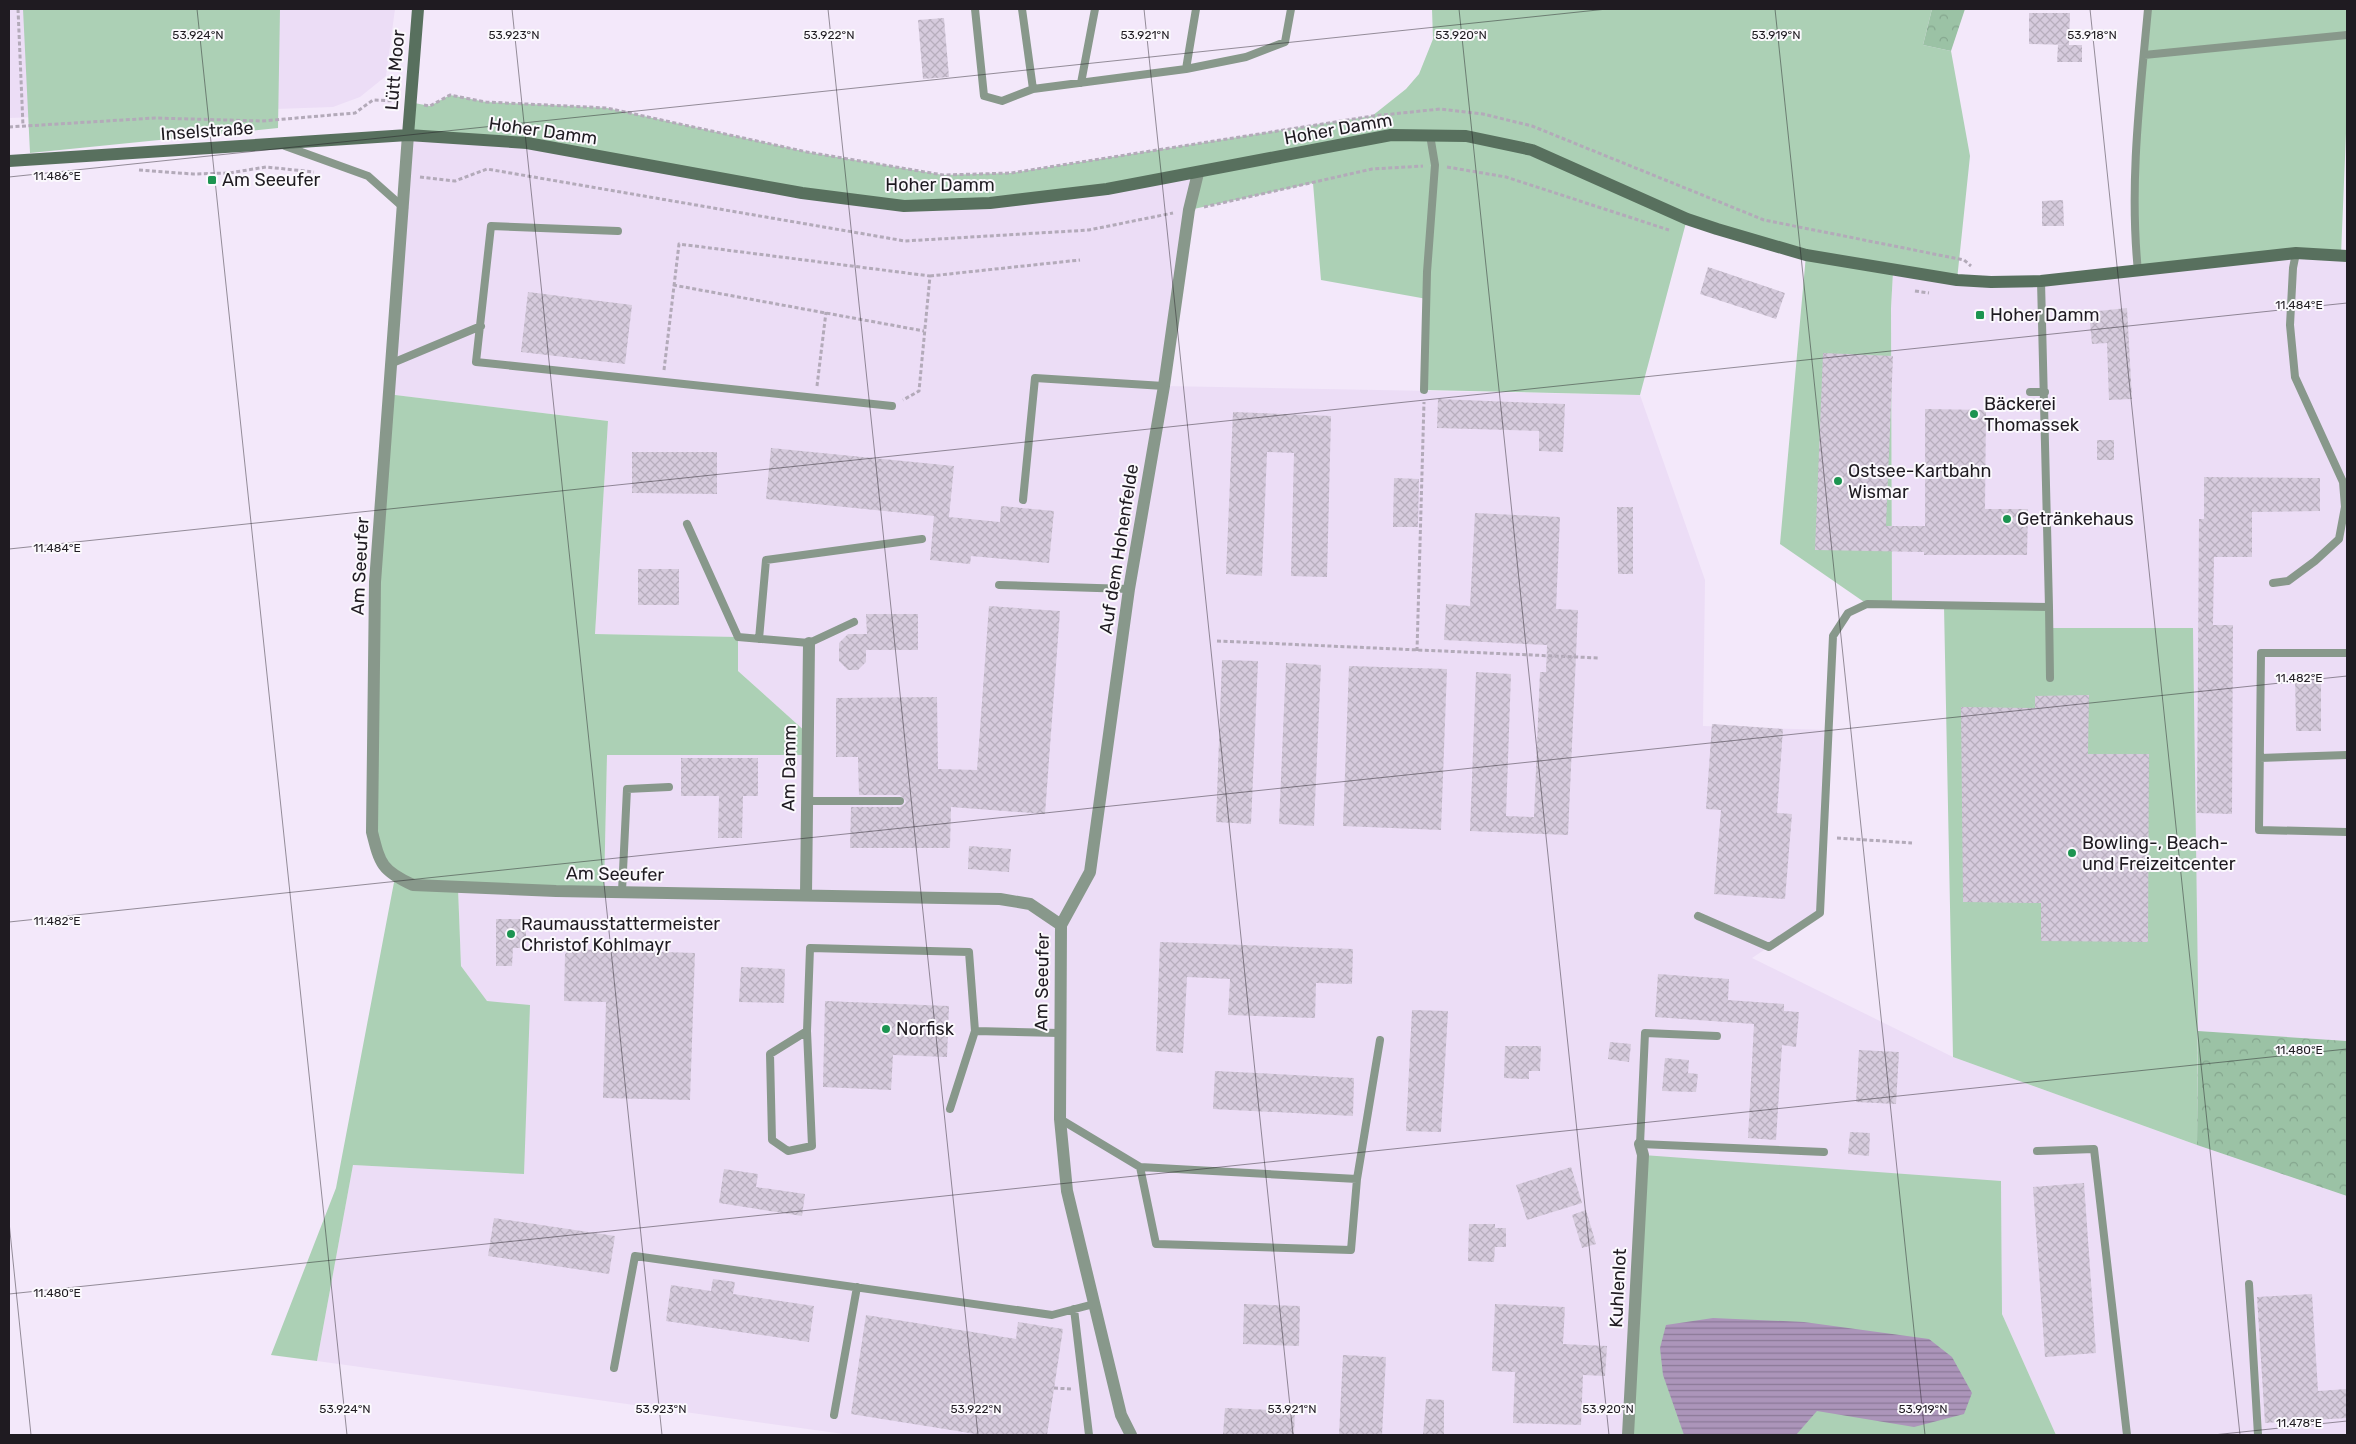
<svg xmlns="http://www.w3.org/2000/svg" width="2356" height="1444" font-family="Rubik,sans-serif">
<style>
.built{fill:#ecddf6}
.green{fill:#acd0b5}
.forest{fill:url(#forest-crowns)}
.water{fill:url(#water-rules)}
.building{fill:url(#building-cross-hatch)}
.lines{fill:none;stroke-linecap:round;stroke-linejoin:round}
.path{stroke:#b3aab9;stroke-width:3;stroke-dasharray:4 2.5;stroke-linecap:butt}
.service{stroke:#88988b;stroke-width:8}
.minor{stroke:#88988b;stroke-width:12}
.secondary{stroke:#58705e;stroke-width:12}
.ticks{fill:none;stroke:#1f1b21;stroke-width:1;stroke-opacity:0.45}
.poi-dot{fill:#1c9450;stroke:#fbf9fd;stroke-width:2}
.labels{text-anchor:middle;dominant-baseline:central;stroke-width:4;stroke-linejoin:round;paint-order:stroke}
.street-label{font-size:18px;fill:#1f1b21;stroke:#fbf9fd}
.poi-label{font-size:18px;fill:#1f1b21;stroke:#fbf9fd;text-anchor:start}
.ticks-label{font-size:12px;text-anchor:middle;fill:#1f1b21;stroke:#fbf9fd;stroke-width:4;stroke-linejoin:round;paint-order:stroke}
</style>
<defs>
<pattern id="forest-crowns" width="20" height="18" patternUnits="userSpaceOnUse" patternTransform="scale(1.25)"><rect width="20" height="18" fill="#9bc2a5"/><path d="M2 6a3 3 0 1 1 6 0M12 15a3 3 0 1 1 6 0" fill="none" stroke="#85a68e"/></pattern>
<pattern id="water-rules" width="6" height="5" patternUnits="userSpaceOnUse" patternTransform="scale(1.25)"><rect width="6" height="5" fill="#ac95ba"/><path d="M0 2.5h6" fill="none" stroke="#8b7997"/></pattern>
<pattern id="building-cross-hatch" width="8" height="8" patternUnits="userSpaceOnUse" patternTransform="scale(1.25)"><rect width="8" height="8" fill="#d6cbdd"/><path d="M0 0l8 8M0 8l8-8" fill="none" stroke="#b7aebd"/></pattern>
</defs>
<rect width="100%" height="100%" fill="#f3e8fa"/>
<path class="built" d="M9,9H395L386,76L360,97L333,107L9,118Z
M408,135L527,143L802,193L1198,173L1164,386L1640,395L1705,580L1703,726L1828,730L1820,913L1752,958L1953,1057L2197,1145L2347,1196V1435H2056L2002,1314L2001,1181L1628,1435H851L317,1361L353,1165L523,1174L487,1001L461,966L458,888L604,891L607,755H806L807,733L738,671V637L595,634L608,421L387,394Z
M2296,253L2347,256V1041L2198,1031L2193,628H2049V608L1892,605L1891,308L1893,271L1991,282Z"/>
<path class="green" d="M23,9H280L278,128L30,153Z
M1432,9H1932L1923,45L1951,51L1970,156L1957,280L1893,272L1891,308L1892,605L1867,604L1780,544L1806,255L1687,219L1640,395L1424,390L1427,299L1321,280L1313,183L1189,210L1198,174L1107,189L904,206L527,143L408,135L409,102L430,106L450,95L486,102L607,108L807,152L943,175L1011,173L1372,116L1406,89L1419,74L1433,39Z
M2148,9H2347V109L2341,255L2138,271L2135,182Z
M387,394L608,421L595,634L738,637V671L807,733L806,755H607L604,891L458,888L461,966L487,1001L530,1005L524,1174L353,1165L317,1361L271,1355L336,1188L395,877L372,831Z
M1944,606L2049,607L2050,628H2193L2198,986L2197,1145L1953,1057Z
M1643,1155L2001,1181L2002,1314L2056,1435H1628Z"/>
<path class="forest" d="M1932,9H1965L1951,51L1923,45Z
M2198,1031L2347,1041V1196L2197,1145Z"/>
<path class="water" d="M1713,1318L1804,1322L1929,1339L1952,1357L1972,1393L1964,1414L1914,1427L1817,1411L1796,1435H1684L1663,1375L1660,1348L1666,1325Z"/>
<path class="building" d="M2029,13H2070L2069,45L2029,44Z
M944,18L949,77L923,79L918,20Z
M2058,45H2082V62H2057Z
M2063,200L2064,226H2042V201Z
M1708,267L1785,293L1776,319L1700,294Z
M528,292L632,305L625,364L521,352Z
M2127,308L2132,399L2109,400L2107,343L2092,344L2089,312Z
M1823,353L1893,356L1886,526H1925V409L1986,410L1985,509H2028L2027,555H1924V552L1815,550Z
M1438,399L1565,404L1563,452L1539,451V431L1437,428Z
M1233,412L1331,416L1327,577L1291,576L1294,453L1267,452L1262,576L1226,574Z
M2097,440H2114V460H2097Z
M771,448L954,466L949,517L1000,522L1001,506L1054,511L1049,563L971,556L970,564L930,560L934,516L766,499Z
M632,452H717V494L632,493Z
M2204,477L2320,478V511L2252,512V557H2214L2213,625H2233L2232,814L2197,813L2199,519H2204Z
M1394,478L1419,479L1418,527H1393Z
M1617,507H1633V574H1618Z
M1475,513L1560,517L1556,609L1578,610L1568,835L1470,831L1476,672L1511,674L1506,816L1534,817L1540,672H1546L1547,645L1444,640L1446,604L1470,606Z
M638,569H679V605H638Z
M989,606L1060,611L1045,814L951,807L950,848H850L851,807H900L905,804L906,801L900,795H859L858,757H836V698L937,697L938,769L977,770Z
M866,614H918V650H866V662L858,670H848L839,661V643L848,634H867Z
M1222,660L1258,661L1251,824L1216,822Z
M1286,663L1321,665L1314,826L1279,824Z
M1349,666L1447,669L1441,830L1343,826Z
M2295,675H2321V731H2296Z
M2089,695L2088,754H2149L2148,942L2041,941V903L1963,902L1961,707L2035,708V696Z
M1712,724L1783,729L1777,813L1792,814L1785,899L1714,894L1721,810L1706,809Z
M681,758H758V796H743L742,838H718L719,796H681Z
M969,846L1011,849L1009,872L968,869Z
M496,919H526V948H513L512,966H496Z
M1160,942L1353,949L1352,984L1316,983L1315,1018L1228,1015L1230,979L1187,977L1183,1053L1156,1051Z
M570,949L695,953L690,1100L603,1098L606,1002L564,1001L565,954Z
M741,967L785,969L784,1003L739,1002Z
M1658,974L1729,979L1728,1000L1784,1004V1011L1799,1012L1796,1047L1782,1045L1776,1140L1748,1138L1754,1024L1655,1017Z
M825,1001L949,1006L947,1057L893,1055L891,1090L823,1087Z
M1412,1010L1448,1011L1441,1132L1406,1131Z
M1610,1042L1631,1044L1629,1062L1608,1059Z
M1505,1046H1541L1540,1071H1529V1079L1504,1078Z
M1859,1050L1899,1052L1896,1104L1856,1102Z
M1665,1058L1689,1060L1688,1073L1698,1074L1696,1092L1662,1091Z
M1215,1071L1354,1078L1353,1116L1213,1109Z
M1850,1132L1870,1133L1869,1156L1848,1154Z
M1571,1167L1582,1203L1527,1220L1516,1185Z
M724,1169L758,1174L756,1187L805,1194L802,1216L719,1203Z
M2084,1183L2096,1353L2045,1357L2033,1187Z
M1586,1210L1596,1244L1582,1248L1572,1215Z
M494,1218L615,1236L609,1274L488,1256Z
M1469,1224H1495V1228H1506V1247H1495L1494,1262L1468,1261Z
M713,1279L735,1282L733,1294L814,1306L809,1342L666,1321L671,1285L711,1291Z
M2312,1294L2318,1391L2347,1389V1418L2265,1423L2257,1297Z
M1244,1304L1300,1306L1299,1346L1243,1344Z
M1495,1304L1565,1307L1563,1344L1607,1346L1605,1376L1583,1375L1581,1425L1513,1423L1515,1372L1492,1371Z
M866,1315L1016,1339L1018,1322L1063,1329L1047,1435H982L851,1414Z
M1343,1355L1386,1357L1382,1435H1339Z
M1426,1399L1444,1400V1435H1423Z
M1225,1408L1295,1411L1294,1435H1223Z"/>
<g class="lines">
<path class="path" d="M18,9L23,126
M424,105L430,106L450,95L486,102L607,108L807,152L943,175L1011,173L1373,116L1440,109L1483,114L1532,126L1764,220L1964,260L1971,266
M9,127L155,118L262,121L355,113L373,100L396,101
M1447,167L1506,177L1669,230
M139,170L193,174L229,173L266,167L314,172
M420,177L455,181L487,169L905,241L1089,230L1173,213
M1204,207L1372,169L1423,166
M930,276L1080,260
M673,285L924,331
M1915,291L1929,293
M664,370L679,244L930,276L919,391L903,400
M817,386L826,312
M1217,641L1599,658
M1417,651L1424,402
M1837,838L1912,843
M1054,1388L1071,1389"/>
<path class="service" d="M975,9L984,96L1002,101L1033,89
M1022,9L1033,89L1186,69L1246,57L1285,42L1291,9
M2144,55L2347,35
M1186,69L1196,9
M1081,83L1095,9
M285,146L368,176L404,208
M618,231L491,226L476,362L892,406
M2138,271C2129,184 2140,96 2148,9
M390,364L481,326
M1424,390L1427,272L1435,165L1430,135
M2030,392H2045
M1023,500L1035,378L1164,386
M687,524L738,637L809,643L854,622
M2273,583L2288,581L2315,561L2339,539L2345,507L2343,482L2295,377L2290,325L2293,268L2296,253
M999,585L1129,589
M2049,607L2050,678
M759,639L766,560L922,539
M2347,653H2261L2259,830L2347,832
M2260,758L2347,755
M806,801H900
M622,891L627,789L669,787
M1698,916L1769,947L1820,913L1833,636L1848,613L1867,604L2049,607L2041,281
M807,1031L810,948L969,952L975,1031L1059,1033
M807,1031L812,1146L788,1151L772,1140L770,1054Z
M1717,1036L1645,1033L1640,1144L1824,1152
M950,1109L975,1031
M1060,1119L1140,1167L1357,1179L1380,1040
M2037,1151L2094,1149L2127,1435
M1140,1167L1156,1244L1351,1250L1357,1179
M2249,1284L2258,1435
M1074,1309L1089,1435
M614,1368L635,1256L1052,1315L1094,1304
M834,1415L857,1287"/>
<path class="minor" d="M408,135L375,582L372,832C380,864 382,871 413,885L556,891L1000,899L1030,904L1061,925
M806,894L809,643
M1131,1435L1121,1415L1067,1191L1060,1119L1061,925L1090,872L1129,589L1164,386L1189,210L1198,173
M1628,1435L1643,1155L1640,1144"/>
<path class="secondary" d="M408,135L418,9
M9,161L408,135L527,143L802,193L904,206L990,203L1107,189L1391,135L1466,136L1532,150L1687,219L1717,229L1806,255L1957,280L1991,282L2041,281L2296,253L2347,256"/>
</g>
<path class="ticks" d="M197,9L347,1435M512,9L662,1435M828,9L978,1435M1144,9L1293,1435M1459,9L1609,1435M1775,9L1925,1435M2090,9L2240,1435M9,177L1607,9M9,549L2347,303M9,922L2347,676M9,1222L31,1435M9,1294L2347,1049M2213,1435L2347,1421"/>
<g class="poi-dot">
<rect x="207" y="175" width="10" height="10" rx="2.5"/>
<rect x="1975" y="310" width="10" height="10" rx="2.5"/>
<circle cx="1974" cy="414" r="5"/>
<circle cx="1838" cy="481" r="5"/>
<circle cx="2007" cy="519" r="5"/>
<circle cx="2072" cy="853" r="5"/>
<circle cx="511" cy="934" r="5"/>
<circle cx="886" cy="1029" r="5"/>
</g>
<g class="labels">
<g class="street-label">
<text transform="translate(395 70) rotate(-85)">Lütt Moor</text>
<text transform="translate(1338 129) rotate(-10)">Hoher Damm</text>
<text transform="translate(207 131) rotate(-4)">Inselstraße</text>
<text transform="translate(543 131) rotate(8)">Hoher Damm</text>
<text x="940" y="185">Hoher Damm</text>
<text transform="translate(1119 549) rotate(-81)">Auf dem Hohenfelde</text>
<text transform="translate(360 566) rotate(-87)">Am Seeufer</text>
<text transform="translate(789 768) rotate(-89)">Am Damm</text>
<text transform="translate(615 874) rotate(1)">Am Seeufer</text>
<text transform="translate(1042 982) rotate(-89)">Am Seeufer</text>
<text transform="translate(1618 1288) rotate(-87)">Kuhlenlot</text>
</g>
<g class="poi-label">
<text x="222" y="180">Am Seeufer</text>
<text x="1990" y="315">Hoher Damm</text>
<text x="1984" y="404">Bäckerei<tspan x="1984" dy="21">Thomassek</tspan></text>
<text x="1848" y="471">Ostsee-Kartbahn<tspan x="1848" dy="21">Wismar</tspan></text>
<text x="2017" y="519">Getränkehaus</text>
<text x="2082" y="843">Bowling-, Beach-<tspan x="2082" dy="21">und Freizeitcenter</tspan></text>
<text x="521" y="924">Raumausstattermeister<tspan x="521" dy="21">Christof Kohlmayr</tspan></text>
<text x="896" y="1029">Norfisk</text>
</g>
</g>
<g class="ticks-label">
<text x="198" y="39">53.924°N</text>
<text x="514" y="39">53.923°N</text>
<text x="829" y="39">53.922°N</text>
<text x="1145" y="39">53.921°N</text>
<text x="1461" y="39">53.920°N</text>
<text x="1776" y="39">53.919°N</text>
<text x="2092" y="39">53.918°N</text>
<text x="57" y="180">11.486°E</text>
<text x="2299" y="309">11.484°E</text>
<text x="57" y="552">11.484°E</text>
<text x="2299" y="682">11.482°E</text>
<text x="57" y="925">11.482°E</text>
<text x="2299" y="1054">11.480°E</text>
<text x="57" y="1297">11.480°E</text>
<text x="345" y="1413">53.924°N</text>
<text x="661" y="1413">53.923°N</text>
<text x="976" y="1413">53.922°N</text>
<text x="1292" y="1413">53.921°N</text>
<text x="1608" y="1413">53.920°N</text>
<text x="1923" y="1413">53.919°N</text>
<text x="2299" y="1427">11.478°E</text>
</g>
<rect width="2356" height="1444" fill="none" stroke="#1f1b21" stroke-width="20"/>
</svg>
